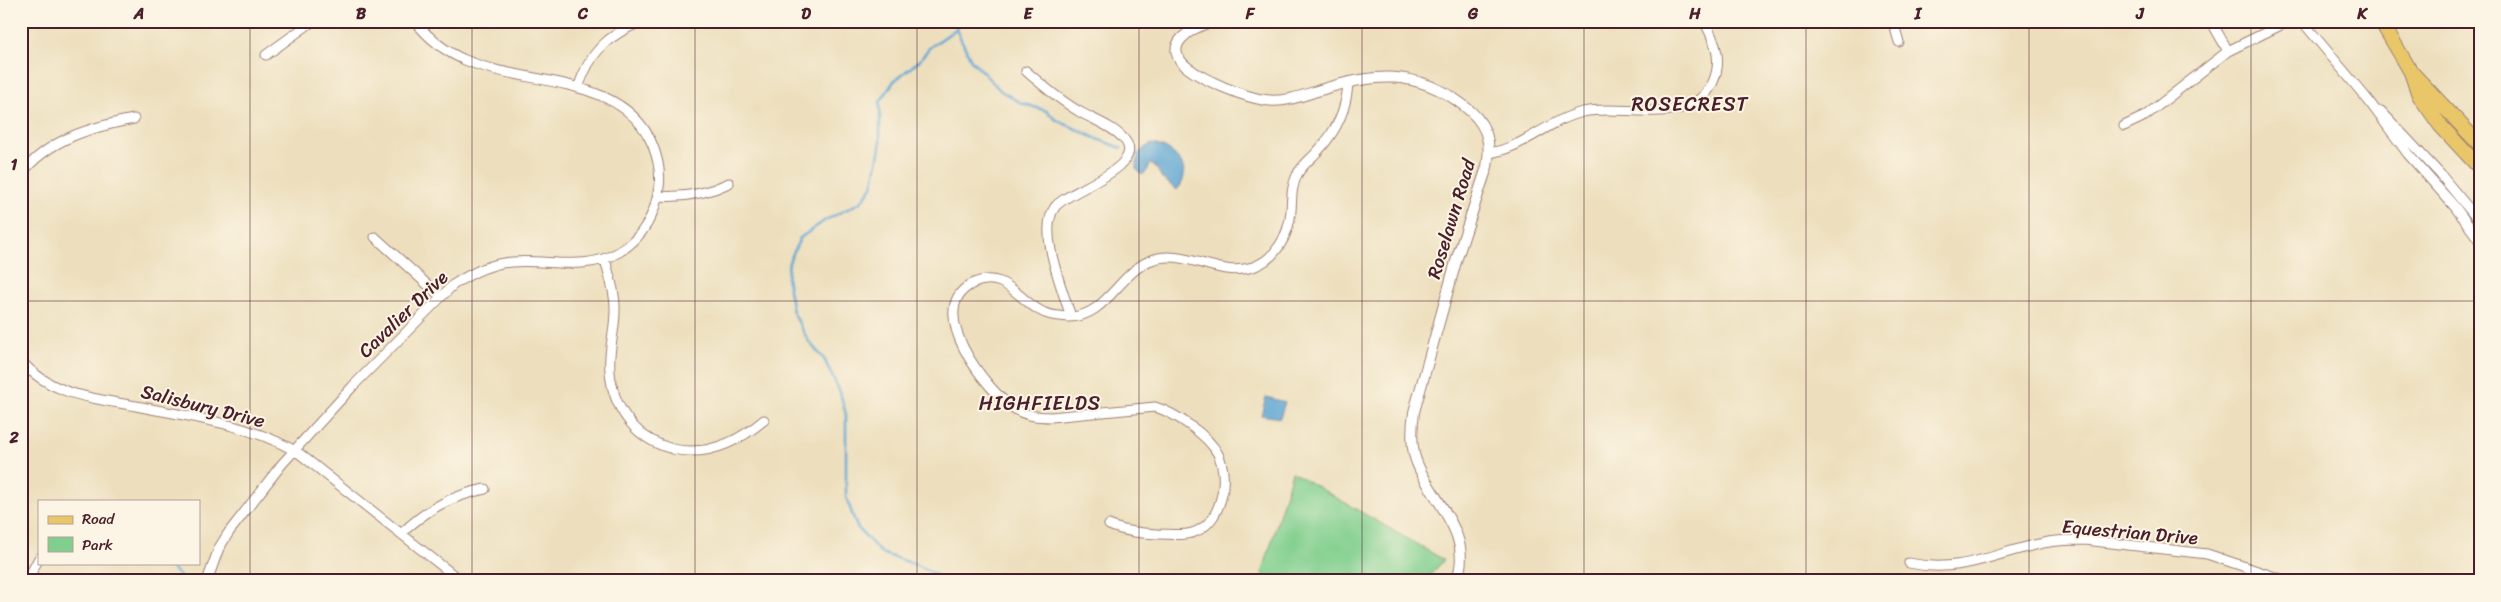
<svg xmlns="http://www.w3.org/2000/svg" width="2501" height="602" font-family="Sriracha,sans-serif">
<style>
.green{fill:#81cf8e;stroke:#66775c}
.water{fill:#5ca5d3;stroke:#53627f}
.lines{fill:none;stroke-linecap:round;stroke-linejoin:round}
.stream{stroke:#5ca5d3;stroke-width:2.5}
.minor-casing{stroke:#9c7f74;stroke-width:11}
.tertiary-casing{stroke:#9c7f74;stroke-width:12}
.primary-casing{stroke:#9c7f74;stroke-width:16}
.minor{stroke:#fff;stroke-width:9}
.tertiary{stroke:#fff;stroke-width:10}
.primary{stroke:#e9c769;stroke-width:14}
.grid{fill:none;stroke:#4a1f2b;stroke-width:1;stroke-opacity:0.55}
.labels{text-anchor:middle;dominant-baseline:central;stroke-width:4;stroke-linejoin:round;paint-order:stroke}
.street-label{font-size:19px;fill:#4a1f2b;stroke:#fcf5e5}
.neighbourhood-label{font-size:20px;letter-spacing:1px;fill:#4a1f2b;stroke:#fcf5e5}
.neatline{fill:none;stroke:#4a1f2b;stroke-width:2}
.grid-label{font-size:16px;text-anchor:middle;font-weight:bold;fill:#4a1f2b}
</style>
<rect width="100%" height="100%" fill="#fcf5e5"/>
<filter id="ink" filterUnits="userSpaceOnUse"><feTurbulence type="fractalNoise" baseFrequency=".02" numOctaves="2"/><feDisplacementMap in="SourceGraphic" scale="10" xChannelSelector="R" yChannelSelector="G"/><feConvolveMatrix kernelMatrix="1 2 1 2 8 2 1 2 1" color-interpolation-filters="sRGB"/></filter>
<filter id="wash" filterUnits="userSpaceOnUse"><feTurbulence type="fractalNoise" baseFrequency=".0096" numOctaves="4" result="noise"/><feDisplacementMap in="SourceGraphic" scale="20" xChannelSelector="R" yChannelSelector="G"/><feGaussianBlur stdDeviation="1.12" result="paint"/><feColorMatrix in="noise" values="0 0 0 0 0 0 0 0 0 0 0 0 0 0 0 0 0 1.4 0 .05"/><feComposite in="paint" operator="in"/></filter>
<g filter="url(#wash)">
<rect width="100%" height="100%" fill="#eddfbd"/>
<path class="green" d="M1292,472L1444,560L1425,581H1272L1262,574Z"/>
<path class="water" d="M1152,144C1173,147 1196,169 1177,190L1162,178L1155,166L1150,164L1147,171L1142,175L1136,169C1136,157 1140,148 1152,144Z
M1266,397L1285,402L1280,418L1261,415Z"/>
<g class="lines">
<path class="stream" d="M956,29L971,60L1001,91L1021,103L1047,111L1055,119L1097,139L1121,148
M1135,153L1141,156
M167,563L184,581
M948,581L917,565L881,553L857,527L846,497V415L840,392L824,359L809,342L793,312L787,278L789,262L800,238L824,221L861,202L872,187L880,148V102L894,81L920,60L929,48L956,29L958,21"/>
</g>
</g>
<g filter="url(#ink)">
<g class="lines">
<defs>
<path id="minor" d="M1893,21L1899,42
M2211,21L2228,51
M2302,21L2368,100L2408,154L2455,207L2480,241
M266,55L313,21
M1026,71C1043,86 1061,101 1080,112C1094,120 1112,126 1123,138C1151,167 1067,190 1055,207C1037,231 1063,290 1071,317
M578,88C590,52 607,35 643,21
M2381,111L2440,174L2480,222
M2124,126L2145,116L2228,51L2289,21
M1489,153C1524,148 1549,120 1583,112C1622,103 1692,129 1713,82C1723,60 1715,41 1704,21
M21,174C49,139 91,127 134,119
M658,196C684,198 706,194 729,183
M375,237L440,296
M605,259C609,276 616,293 615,311C615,326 611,341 610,356C607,399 630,438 673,449C708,457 738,442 764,420
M21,361C52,396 93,398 136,406C191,417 252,424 300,454L461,581
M21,377L29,369
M1109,525C1125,532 1141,533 1158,534C1169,534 1182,536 1192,533C1222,524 1230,479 1218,454C1208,435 1175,413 1155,407L1051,417C1038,417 1026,416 1015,409C986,391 921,307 974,283C1004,270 1017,298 1039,310C1048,316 1058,316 1068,317C1105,318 1118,275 1149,261C1184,246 1217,279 1253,267C1276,259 1289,235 1291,211C1292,197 1291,188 1297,175C1302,165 1310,160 1317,152C1336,132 1347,110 1348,82
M402,533C427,509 451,496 485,489
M1909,563C1959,574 1992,554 2039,544C2054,540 2069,540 2085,540L2207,554L2287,581
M27,581L39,558
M207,581L219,548L229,532L282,464L353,386L453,285C471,273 490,263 512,262C549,259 585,272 619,252C643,238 656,213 659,187C661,173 658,159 653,146C625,74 525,86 465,60C444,51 429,39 415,21"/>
<path id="tertiary" d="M1214,21C1193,27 1158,45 1188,68C1205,81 1244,97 1265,100C1284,103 1302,96 1320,90C1374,73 1416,69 1463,105C1486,122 1492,140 1487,167L1457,258L1414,412C1412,426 1411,440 1414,454C1425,496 1477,532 1456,581"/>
<path id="primary" d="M2381,21L2411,72L2419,95L2440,125L2480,168
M2413,74L2480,145"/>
</defs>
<use href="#minor" class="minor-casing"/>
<use href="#tertiary" class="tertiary-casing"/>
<use href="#primary" class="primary-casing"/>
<use href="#minor" class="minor"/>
<use href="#tertiary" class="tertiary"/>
<use href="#primary" class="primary"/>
</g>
</g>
<path class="grid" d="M250,21V581M472,21V581M695,21V581M917,21V581M1139,21V581M1362,21V581M1584,21V581M1806,21V581M2029,21V581M2251,21V581M21,301H2480"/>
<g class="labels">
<g class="street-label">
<text transform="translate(1451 219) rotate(-73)">Roselawn Road</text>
<text transform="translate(403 314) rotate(-44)">Cavalier Drive</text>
<text transform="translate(203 406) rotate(14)">Salisbury Drive</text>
<text transform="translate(2130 532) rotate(5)">Equestrian Drive</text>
</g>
<g class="neighbourhood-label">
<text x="1690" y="104">ROSECREST</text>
<text x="1040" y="403">HIGHFIELDS</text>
</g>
</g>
<rect width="2501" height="602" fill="none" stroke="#fcf5e5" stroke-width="55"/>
<rect x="38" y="500" width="162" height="65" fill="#fcf5e5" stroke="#b59f9b"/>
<rect x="48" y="516" width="25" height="8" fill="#e9c769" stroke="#b59f9b"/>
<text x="82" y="524" font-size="15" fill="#4a1f2b">Road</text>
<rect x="48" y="537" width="25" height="15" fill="#81cf8e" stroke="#b59f9b"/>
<text x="82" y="550" font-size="15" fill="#4a1f2b">Park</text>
<rect x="28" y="28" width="2446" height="546" class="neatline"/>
<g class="grid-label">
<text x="139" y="19">A</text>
<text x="361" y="19">B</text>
<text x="583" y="19">C</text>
<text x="806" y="19">D</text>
<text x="1028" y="19">E</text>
<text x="1250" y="19">F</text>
<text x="1473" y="19">G</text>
<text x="1695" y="19">H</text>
<text x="1918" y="19">I</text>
<text x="2140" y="19">J</text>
<text x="2362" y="19">K</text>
<text x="14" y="170">1</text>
<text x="14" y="443">2</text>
</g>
</svg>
